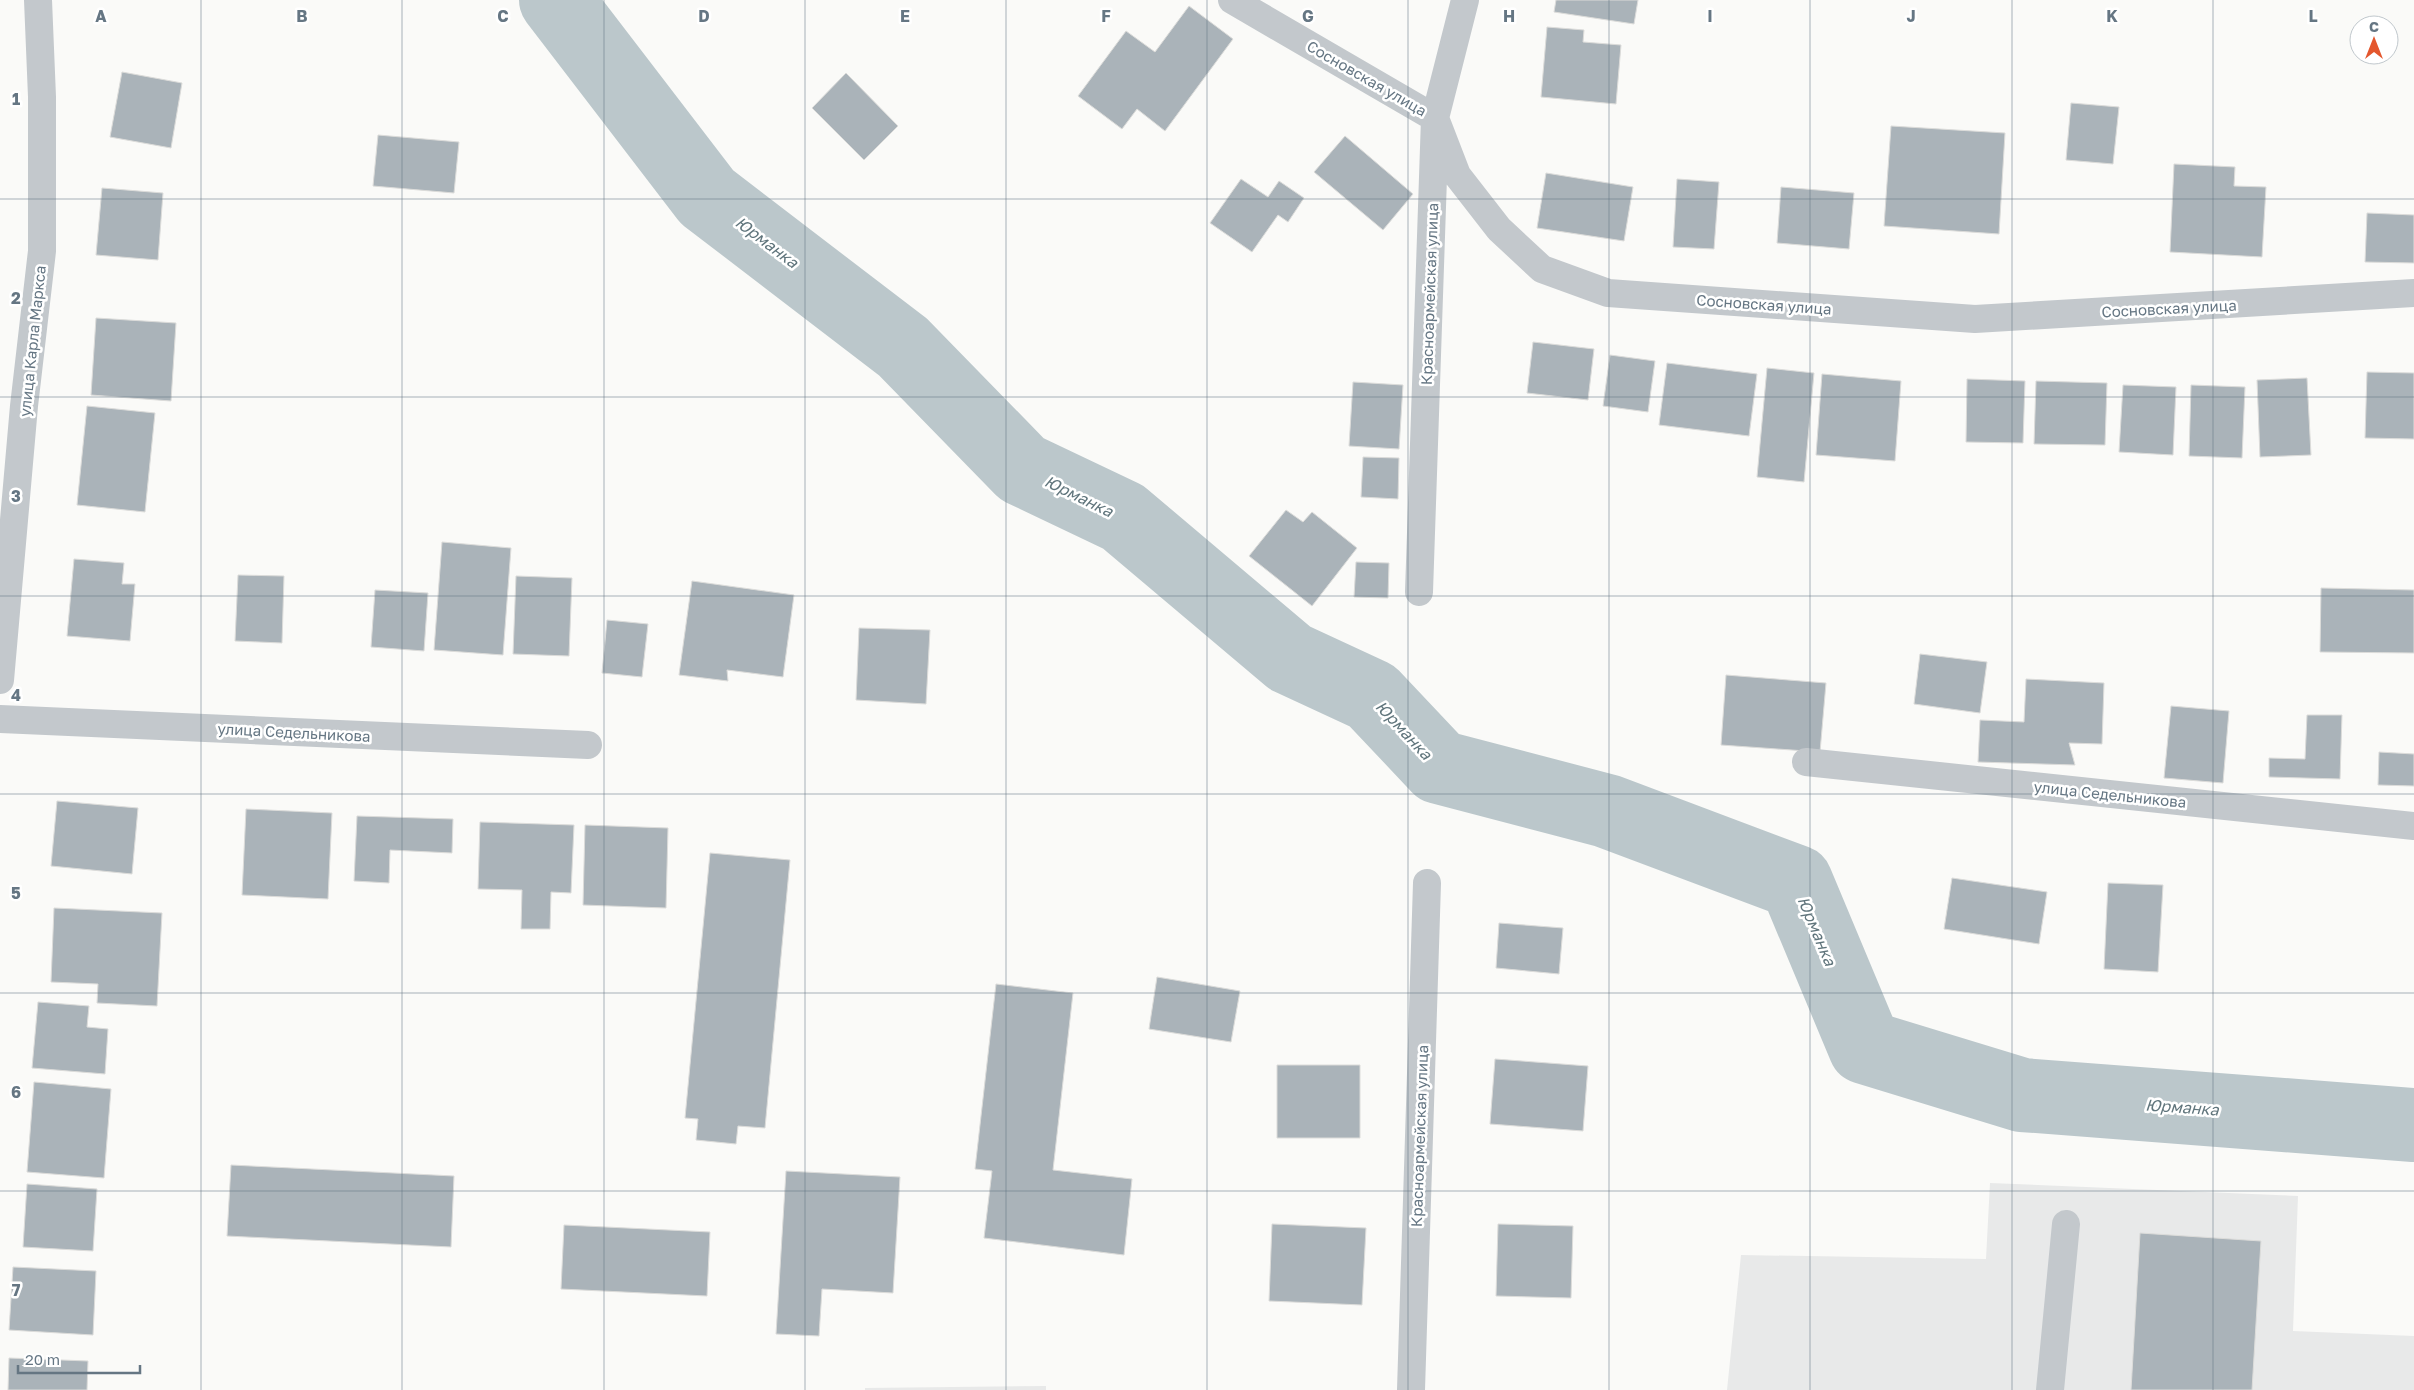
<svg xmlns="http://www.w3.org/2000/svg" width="2414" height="1390" font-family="'Golos Text',sans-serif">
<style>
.built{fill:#e8e9e9}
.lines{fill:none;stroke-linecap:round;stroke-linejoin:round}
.river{stroke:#bbc7cb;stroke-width:74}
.building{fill:#aab3b9;stroke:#dcdcda}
.minor{stroke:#c3c8cc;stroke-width:28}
.grid{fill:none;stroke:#657683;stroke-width:1;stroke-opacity:0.55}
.labels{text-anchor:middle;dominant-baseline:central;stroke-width:5;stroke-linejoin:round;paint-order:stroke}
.street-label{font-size:15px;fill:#657683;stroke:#fff}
.water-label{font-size:16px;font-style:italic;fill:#60757c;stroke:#fff}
.grid-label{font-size:16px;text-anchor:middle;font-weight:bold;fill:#657683;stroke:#fff;stroke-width:5;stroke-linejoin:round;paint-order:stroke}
</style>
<rect width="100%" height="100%" fill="#fafaf8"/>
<path class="built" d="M1990,1183L2298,1196L2293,1331L2414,1336V1390H1727L1741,1255L1986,1259Z
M1046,1386V1390H865V1388Z"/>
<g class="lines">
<path class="river" d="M556,0L707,197L903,347L1022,469L1123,517L1290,658L1372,696L1439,767L1607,811L1796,882L1865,1047L2022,1095L2414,1125"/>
</g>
<path class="building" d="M1556,0H1638L1634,24L1554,12Z
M1189,6L1233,39L1165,131L1137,109L1122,129L1078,96L1126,31L1155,52Z
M1547,27L1584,30L1583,42L1621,45L1616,104L1541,97Z
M122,72L182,83L171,148L110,137Z
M846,73L898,126L864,160L812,108Z
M2071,103L2119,107L2113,164L2066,160Z
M1891,126L2005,133L1999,234L1884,226Z
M378,135L459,142L454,193L373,186Z
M1345,136L1413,194L1383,230L1314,172Z
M2174,164L2235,167L2234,186L2266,187L2262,257L2170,252Z
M1546,173L1633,187L1624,241L1537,228Z
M1241,179L1268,197L1279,181L1304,198L1288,222L1278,215L1252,252L1210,223Z
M1677,179L1719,182L1714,249L1673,247Z
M1781,187L1854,193L1849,249L1777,243Z
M102,188L163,193L158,260L96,255Z
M2367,213L2414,215V263L2365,262Z
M96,318L176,323L171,401L91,395Z
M1533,342L1594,349L1588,400L1527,393Z
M1610,355L1655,361L1648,412L1603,406Z
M1667,363L1757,374L1749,436L1659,425Z
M1767,368L1814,373L1804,482L1757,477Z
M2367,372L2414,373V439L2365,438Z
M1822,374L1901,381L1895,461L1816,455Z
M2307,378L2311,455L2260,457L2257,380Z
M1967,379L2025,381L2023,443L1966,442Z
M2036,381L2107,383L2105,445L2034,444Z
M1353,382L1403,385L1399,449L1349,446Z
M2123,385L2176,387L2173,455L2119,452Z
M2191,385L2245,387L2242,458L2189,456Z
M87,406L155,413L145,512L77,505Z
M1363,457L1399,458L1398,499L1361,497Z
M1286,510L1303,522L1312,512L1357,548L1312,606L1249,556Z
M442,542L511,548L503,655L434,650Z
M74,559L124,563L122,584H135L130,641L67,636Z
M1356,562L1389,563L1388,598L1354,597Z
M238,575L284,576L282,643L235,641Z
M516,576L572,578L569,656L513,654Z
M692,581L794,595L783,677L727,670L728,681L679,675Z
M2321,588L2414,590V653L2320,652Z
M375,590L428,593L424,651L371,647Z
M607,620L648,624L642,677L602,673Z
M859,628L930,630L926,704L856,700Z
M1920,654L1987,662L1980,713L1914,704Z
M1726,675L1826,683L1820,752L1721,745Z
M2026,679L2104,683L2102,744L2069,743L2075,765L1978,762L1980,720L2024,722Z
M2171,706L2229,711L2223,783L2164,778Z
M2307,715H2342L2340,779L2269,777V758L2305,759Z
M2379,752L2414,754V786L2378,785Z
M57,801L138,808L132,874L51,866Z
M246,809L332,813L328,899L242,895Z
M357,816L453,819L452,853L390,850L389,883L354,881Z
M480,822L574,825L571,893L551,892L550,929H521L522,890L478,889Z
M585,825L668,828L666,908L583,905Z
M710,853L790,860L765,1128L738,1126L736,1144L696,1140L698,1119L685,1118Z
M1952,878L2047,892L2039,944L1944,929Z
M2108,883L2163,885L2158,972L2104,969Z
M54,908L162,913L157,1006L97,1003L98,984L51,982Z
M1499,923L1563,928L1559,974L1496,968Z
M1157,977L1240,991L1231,1042L1149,1029Z
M996,984L1073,993L1053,1170L1132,1179L1124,1255L984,1238L992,1171L975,1169Z
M38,1002L89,1006L87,1027L108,1029L105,1074L32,1068Z
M1495,1059L1588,1066L1583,1131L1490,1124Z
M1277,1065H1360V1138H1277Z
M34,1082L111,1089L104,1178L27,1172Z
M231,1165L454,1176L451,1247L227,1236Z
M786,1171L900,1177L893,1293L822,1289L819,1336L776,1334Z
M27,1184L97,1189L93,1251L23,1247Z
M1272,1224L1366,1228L1362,1305L1269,1301Z
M1498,1224L1573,1226L1571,1298L1496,1296Z
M564,1225L710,1232L707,1296L561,1289Z
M2140,1233L2261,1241L2252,1390H2131Z
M13,1267L96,1271L93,1335L9,1330Z
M9,1358L88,1361L87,1390H8Z"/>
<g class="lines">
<path class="minor" d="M1232,0L1435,118L1457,175L1499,229L1542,269L1608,293L1975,319L2414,293
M1419,592L1435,118L1465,0
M0,680L24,406L42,251V97L38,0
M0,719L588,745
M1806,762L2414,826
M1411,1390L1427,883
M2050,1390L2066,1224"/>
</g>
<path class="grid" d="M201,0V1390M402,0V1390M604,0V1390M805,0V1390M1006,0V1390M1207,0V1390M1408,0V1390M1609,0V1390M1810,0V1390M2012,0V1390M2213,0V1390M0,199H2414M0,397H2414M0,596H2414M0,794H2414M0,993H2414M0,1191H2414"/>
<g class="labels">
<g class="street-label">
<text transform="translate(1367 78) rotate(30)">Сосновская улица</text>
<text transform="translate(1429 294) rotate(-88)">Красноармейская улица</text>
<text transform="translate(1764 304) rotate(4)">Сосновская улица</text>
<text transform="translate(2169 308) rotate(-3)">Сосновская улица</text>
<text transform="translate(32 341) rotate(-84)">улица Карла Маркса</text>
<text transform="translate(294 732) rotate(3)">улица Седельникова</text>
<text transform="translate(2110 794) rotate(6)">улица Седельникова</text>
<text transform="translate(1419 1136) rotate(-88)">Красноармейская улица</text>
</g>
<g class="water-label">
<text transform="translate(767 242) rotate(37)">Юрманка</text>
<text transform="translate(1079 496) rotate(26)">Юрманка</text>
<text transform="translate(1404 730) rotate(47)">Юрманка</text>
<text transform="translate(1817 931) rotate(67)">Юрманка</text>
<text transform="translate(2182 1107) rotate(4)">Юрманка</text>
</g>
</g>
<g class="grid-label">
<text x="101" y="22">A</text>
<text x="302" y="22">B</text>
<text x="503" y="22">C</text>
<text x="704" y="22">D</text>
<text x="905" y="22">E</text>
<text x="1106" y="22">F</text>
<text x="1308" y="22">G</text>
<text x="1509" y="22">H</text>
<text x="1710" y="22">I</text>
<text x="1911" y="22">J</text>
<text x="2112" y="22">K</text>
<text x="2313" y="22">L</text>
<text x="16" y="105">1</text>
<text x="16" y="304">2</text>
<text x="16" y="502">3</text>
<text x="16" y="701">4</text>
<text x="16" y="899">5</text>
<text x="16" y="1098">6</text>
<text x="16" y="1296">7</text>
</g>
<g transform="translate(2374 40)"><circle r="24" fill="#ffffff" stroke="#c1c8cd"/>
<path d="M0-4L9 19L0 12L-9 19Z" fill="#e4572e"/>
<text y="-8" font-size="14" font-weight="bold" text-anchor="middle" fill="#657683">С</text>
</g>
<path d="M18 1365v8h122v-8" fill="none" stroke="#657683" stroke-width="2.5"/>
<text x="25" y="1365" font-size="15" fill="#657683" stroke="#ffffff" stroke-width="4" paint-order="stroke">20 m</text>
</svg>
